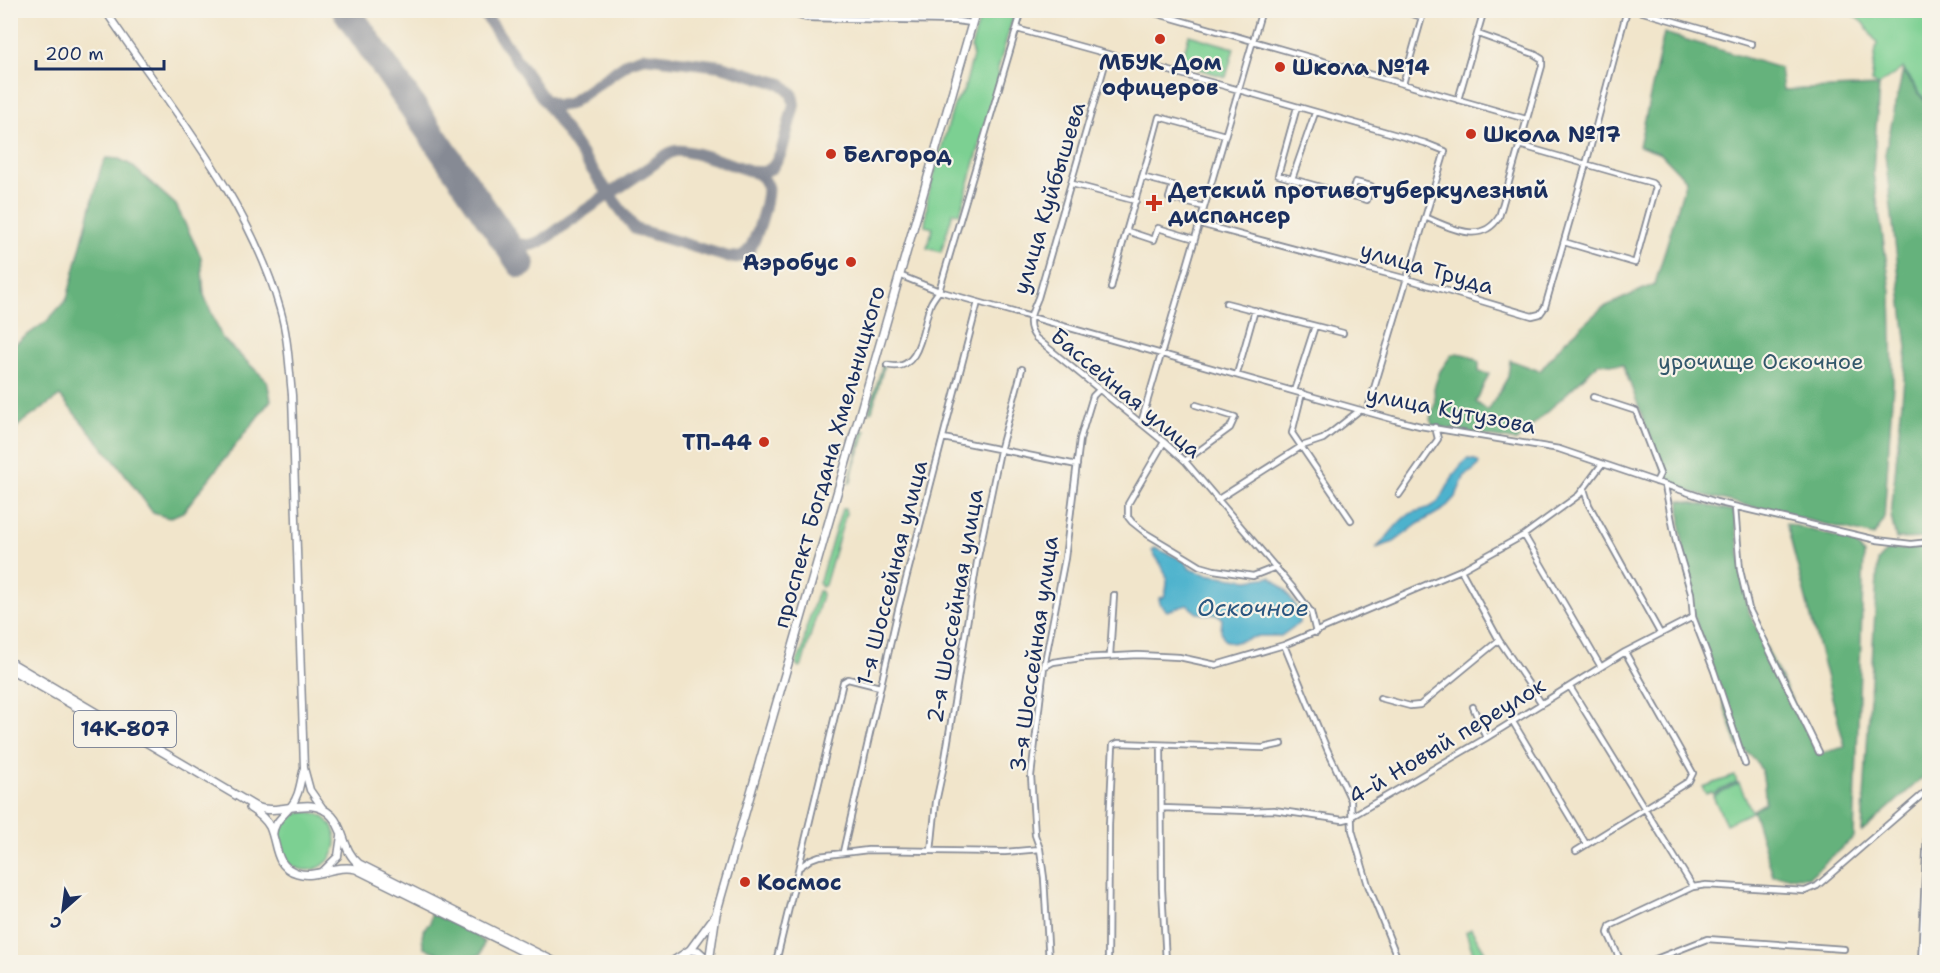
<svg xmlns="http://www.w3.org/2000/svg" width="1940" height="973" font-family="'Shantell Sans',sans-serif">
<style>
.green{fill:#7cd092;stroke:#4c8078;stroke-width:1.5}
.forest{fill:#65b27c;stroke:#40706d;stroke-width:1.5}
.water{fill:#4eb2cd;stroke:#347096;stroke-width:1.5}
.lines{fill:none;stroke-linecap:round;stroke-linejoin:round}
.taxiway{stroke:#868a94;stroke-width:12}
.runway{stroke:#868a94;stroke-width:28}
.street-casing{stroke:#868a94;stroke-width:8}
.secondary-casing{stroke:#868a94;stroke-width:9}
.primary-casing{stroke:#868a94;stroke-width:10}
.street{stroke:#fff;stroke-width:4.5}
.secondary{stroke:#fff;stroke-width:6}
.primary{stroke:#fff;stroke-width:7}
.poi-dot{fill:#c8321e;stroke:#f7f3e8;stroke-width:2}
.labels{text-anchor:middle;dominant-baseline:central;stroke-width:4.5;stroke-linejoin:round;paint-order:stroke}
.shield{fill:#f7f3e8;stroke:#5d6a87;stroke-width:1.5}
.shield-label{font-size:21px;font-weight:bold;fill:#1b2f5e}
.poi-label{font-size:22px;font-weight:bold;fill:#1b2f5e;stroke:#f7f3e8;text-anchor:start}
.street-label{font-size:22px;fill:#1b2f5e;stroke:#f7f3e8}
.park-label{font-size:22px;fill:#33576b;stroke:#f7f3e8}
.water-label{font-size:24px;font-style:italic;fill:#2a567f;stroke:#f7f3e8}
</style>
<rect width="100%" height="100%" fill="#f7f3e8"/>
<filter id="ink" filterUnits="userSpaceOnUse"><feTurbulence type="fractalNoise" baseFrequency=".0167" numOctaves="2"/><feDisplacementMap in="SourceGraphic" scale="12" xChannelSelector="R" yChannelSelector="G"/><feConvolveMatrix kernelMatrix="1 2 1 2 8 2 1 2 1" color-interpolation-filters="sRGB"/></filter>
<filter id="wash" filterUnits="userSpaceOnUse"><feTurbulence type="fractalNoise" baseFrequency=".008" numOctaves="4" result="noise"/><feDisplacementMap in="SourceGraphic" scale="24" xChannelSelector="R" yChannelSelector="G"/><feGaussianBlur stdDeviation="1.35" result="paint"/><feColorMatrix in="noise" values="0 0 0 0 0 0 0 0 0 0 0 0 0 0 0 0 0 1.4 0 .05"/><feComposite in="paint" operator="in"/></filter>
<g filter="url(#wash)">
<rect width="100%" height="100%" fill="#f1e5cb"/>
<path class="green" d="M985,11H1015L997,72L1000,75L960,214L953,212L941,252L927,248L933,228L925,226L928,195L954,105L964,90L973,56L971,48L980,18Z
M1848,11H1929V106L1903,68L1879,85L1871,82L1877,43L1863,23Z
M1189,35L1234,48L1226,77L1181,64Z
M885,362L872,411L869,412L883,363Z
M863,430L866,431L853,469L851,482L849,483Z
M842,509H845L846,513L825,585L822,587L819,583Z
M818,591H821L822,595L802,665L799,667L796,664L803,649L806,629Z
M1735,776L1737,782L1713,794L1711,792L1706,794L1702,787Z
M1739,783L1752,812L1726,824L1713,796Z
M278 841a29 29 0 1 1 58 0a29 29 0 1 1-58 0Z
M1471,929L1491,962H1476L1466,932Z"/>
<path class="forest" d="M1664,33L1780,68L1783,90L1879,86L1873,173L1891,291L1893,383L1884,520L1874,536L1674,488L1665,476L1623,365L1599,363L1516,441L1433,426L1430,419L1435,403L1434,388L1440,371L1452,354C1463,352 1470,355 1479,363V372L1489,374L1476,402L1488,411L1508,377L1510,360L1540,371L1564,342L1602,308L1655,284L1686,180L1661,154L1639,146Z
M1903,70L1930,109V538L1896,539L1891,516L1907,348L1885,154Z
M106,158L119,159L131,165L176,205L201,257L204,295L222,338L267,381L271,400L183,512L169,518L153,513L122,470L60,396L19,425L11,434V347L47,321L67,299L101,168Z
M1680,500L1734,511L1748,610L1818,754L1845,747L1786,523L1854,542L1864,554L1854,837L1809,877L1773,876L1753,810L1765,803C1765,777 1763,759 1738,747L1692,610L1681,530Z
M1929,548V772L1862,832L1878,561L1889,549Z
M431,913L473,933L484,942L481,954L466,962H423L438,957V953L424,948C421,938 421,930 430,923Z"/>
<path class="water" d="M1468,459L1475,460L1479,463C1476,470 1472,471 1465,475L1456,496L1444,509L1418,524L1394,542L1376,548C1387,539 1394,526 1405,517C1413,510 1426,511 1435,504C1448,494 1450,472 1468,459Z
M1155,548L1185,561L1190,569L1205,574L1248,580L1271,577L1285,590L1301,614L1299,623L1281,636H1259L1232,643L1224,640L1221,631L1222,619L1219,615L1197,613L1187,605L1167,611L1160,604L1159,598L1164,597C1172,577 1163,568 1152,551Z"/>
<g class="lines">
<path class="taxiway" d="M482,10L609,194L635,229L728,257C735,258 741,258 746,253C755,247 770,196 767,186C765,179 760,175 754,172C739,167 688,148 675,151C666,153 656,163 648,168C621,186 595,204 568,222C557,230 543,243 529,245C517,246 509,241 500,234
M545,100L556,106L569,104L629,62L644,57L721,66L782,84L792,94L794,105L781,153L772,168L764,172H754"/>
<path class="runway" d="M346,10L521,264"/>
</g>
</g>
<g filter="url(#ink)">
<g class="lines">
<defs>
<path id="street" d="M778,10L806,18L957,21L972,23
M1144,10L1526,119
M1400,10L1422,17L1403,84
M1636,10L1752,44
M1017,29L1239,90L1425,143L1445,151L1367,412
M1108,54L1038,298C1031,314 1025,324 1036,338L1164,442L1185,461L1294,589L1311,612L1316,633
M1458,100L1484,10
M1297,107L1278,175L1367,200L1371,186L1355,182L1351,195
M1519,145L1652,183L1656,187L1635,263L1564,242
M1142,177L1173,185L1169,198L1204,207
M1292,179L1315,113
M1072,184L1136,201
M1425,217C1449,227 1481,246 1499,217L1542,66V59L1534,54L1478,34
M1200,224L1407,279L1532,316L1540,314L1545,307L1586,164L1627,10
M1127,231L1154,240L1158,228L1195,239
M899,275L939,291L1392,419L1420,426L1559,449L1716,502L1877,540L1911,544L1930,542
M1111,288C1125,230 1144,175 1159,117L1225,135
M1226,303L1343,333
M887,365C922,375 922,324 931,303C933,299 936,295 939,291L1022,10
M1237,374L1255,310
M1294,391L1315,326
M1302,393L1292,433L1351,520
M1593,397L1636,411L1660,474L1656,482
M1141,423L1262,10
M943,438L1077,465
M1164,442L1128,504V517L1132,522L1147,534L1187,558L1200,566L1214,570L1253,576L1276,567
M1185,461L1230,428L1235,417L1196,405
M1665,486L1676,542L1691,593L1693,617L1714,671L1745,764
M1584,489L1589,505L1660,633
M1399,495L1438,439L1435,427
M1217,500L1302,446L1323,439L1360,410
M1735,507L1740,570L1749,609L1819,752
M1524,535L1601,667
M1461,570L1499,640L1542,704
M1284,645L1327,749L1351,800L1352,830L1368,885L1399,962
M1110,655L1114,595
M1044,667L1053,662L1081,658L1138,655L1179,657L1216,665L1284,645L1461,570L1524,535L1579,495L1602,464
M1570,687L1693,887
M1380,698L1410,706L1420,705L1499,640
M1473,707L1486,738
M1513,722L1586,844
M1161,745L1162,889L1166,962
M1162,808L1248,811L1274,810L1343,820L1347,819L1486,738L1625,652L1693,617
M931,851L936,802L944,765L977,562L1000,451L1022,369
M1576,851L1689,781L1693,773L1625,652
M843,852L898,610L978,302
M800,867L811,859L819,856L868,850L1005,852L1040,849
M776,962L843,682L848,679L880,687
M1049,962L1044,878L1040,849L1035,835L1031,776L1044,667L1065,558L1080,439L1093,396L1099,390
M1108,962L1109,825L1113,745L1118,743L1263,748L1282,744
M1621,962L1608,933L1610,926L1693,887L1706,885L1805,891L1817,886L1930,788
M1648,962L1707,939L1844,949
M1921,962L1929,788"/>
<path id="secondary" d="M105,10C168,105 249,198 280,309C288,336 289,366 292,395L304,768C300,781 300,795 291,806C283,818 275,819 273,835
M304,768L310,790L324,810
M324,870L338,856L341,836"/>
<path id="primary" d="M10,662L256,807C281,817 310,793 332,816C345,830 342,850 359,864L555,962
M10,669L111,727
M250,808C258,813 266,819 270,827C278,845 274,866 297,873C317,879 335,864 356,869L544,962
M690,950L698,951L709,961
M672,962L690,950L715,916
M709,962L716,914L976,10"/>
</defs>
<use href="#street" class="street-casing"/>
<use href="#secondary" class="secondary-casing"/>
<use href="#primary" class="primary-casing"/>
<use href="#street" class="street"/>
<use href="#secondary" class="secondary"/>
<use href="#primary" class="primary"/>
</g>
</g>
<g class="poi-dot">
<circle cx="1160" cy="39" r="6"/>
<circle cx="1280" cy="67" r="6"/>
<circle cx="1471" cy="134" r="6"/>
<circle cx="831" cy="154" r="6"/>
<path d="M1151 194h6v6h6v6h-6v6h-6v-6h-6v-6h6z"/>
<circle cx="851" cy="262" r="6"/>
<circle cx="764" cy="442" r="6"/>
<circle cx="745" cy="882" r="6"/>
</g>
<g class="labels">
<rect class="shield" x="74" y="711" width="102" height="36" rx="4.5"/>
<g class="shield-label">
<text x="125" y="729">14К-807</text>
</g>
<g class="poi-label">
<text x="1160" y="62" text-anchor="middle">МБУК Дом<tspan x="1160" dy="25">офицеров</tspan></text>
<text x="1292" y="67">Школа №14</text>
<text x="1483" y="134">Школа №17</text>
<text x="843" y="154">Белгород</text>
<text x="1168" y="190">Детский противотуберкулезный<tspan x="1168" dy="25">диспансер</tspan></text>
<text x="839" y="262" text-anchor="end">Аэробус</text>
<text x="752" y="442" text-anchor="end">ТП-44</text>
<text x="757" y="882">Космос</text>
</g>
<g class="street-label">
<text transform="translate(1049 198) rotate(-73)">улица Куйбышева</text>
<text transform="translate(1427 268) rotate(16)">улица Труда</text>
<text transform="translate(1126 393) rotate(40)">Бассейная улица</text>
<text transform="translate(1451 410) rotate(11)">улица Кутузова</text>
<text transform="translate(829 457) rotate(-74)">проспект Богдана Хмельницкого</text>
<text transform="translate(892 573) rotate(-76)">1-я Шоссейная улица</text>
<text transform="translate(955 606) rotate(-80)">2-я Шоссейная улица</text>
<text transform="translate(1034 654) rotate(-82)">3-я Шоссейная улица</text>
<text transform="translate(1447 741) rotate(-31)">4-й Новый переулок</text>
</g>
<g class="park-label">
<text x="1761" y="361">урочище Оскочное</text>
</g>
<g class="water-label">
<text x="1253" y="608">Оскочное</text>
</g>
</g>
<rect width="1940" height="973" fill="none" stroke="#f7f3e8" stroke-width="36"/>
<g transform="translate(63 910) rotate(208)" stroke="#f7f3e8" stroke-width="4.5" paint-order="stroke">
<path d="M0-4.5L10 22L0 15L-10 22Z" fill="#1b2f5e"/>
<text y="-9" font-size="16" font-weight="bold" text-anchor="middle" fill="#1b2f5e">С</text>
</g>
<path d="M36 60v9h128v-9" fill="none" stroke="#1b2f5e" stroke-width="3"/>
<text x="45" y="60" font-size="18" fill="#1b2f5e" stroke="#f7f3e8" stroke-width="4.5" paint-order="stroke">200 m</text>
</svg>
